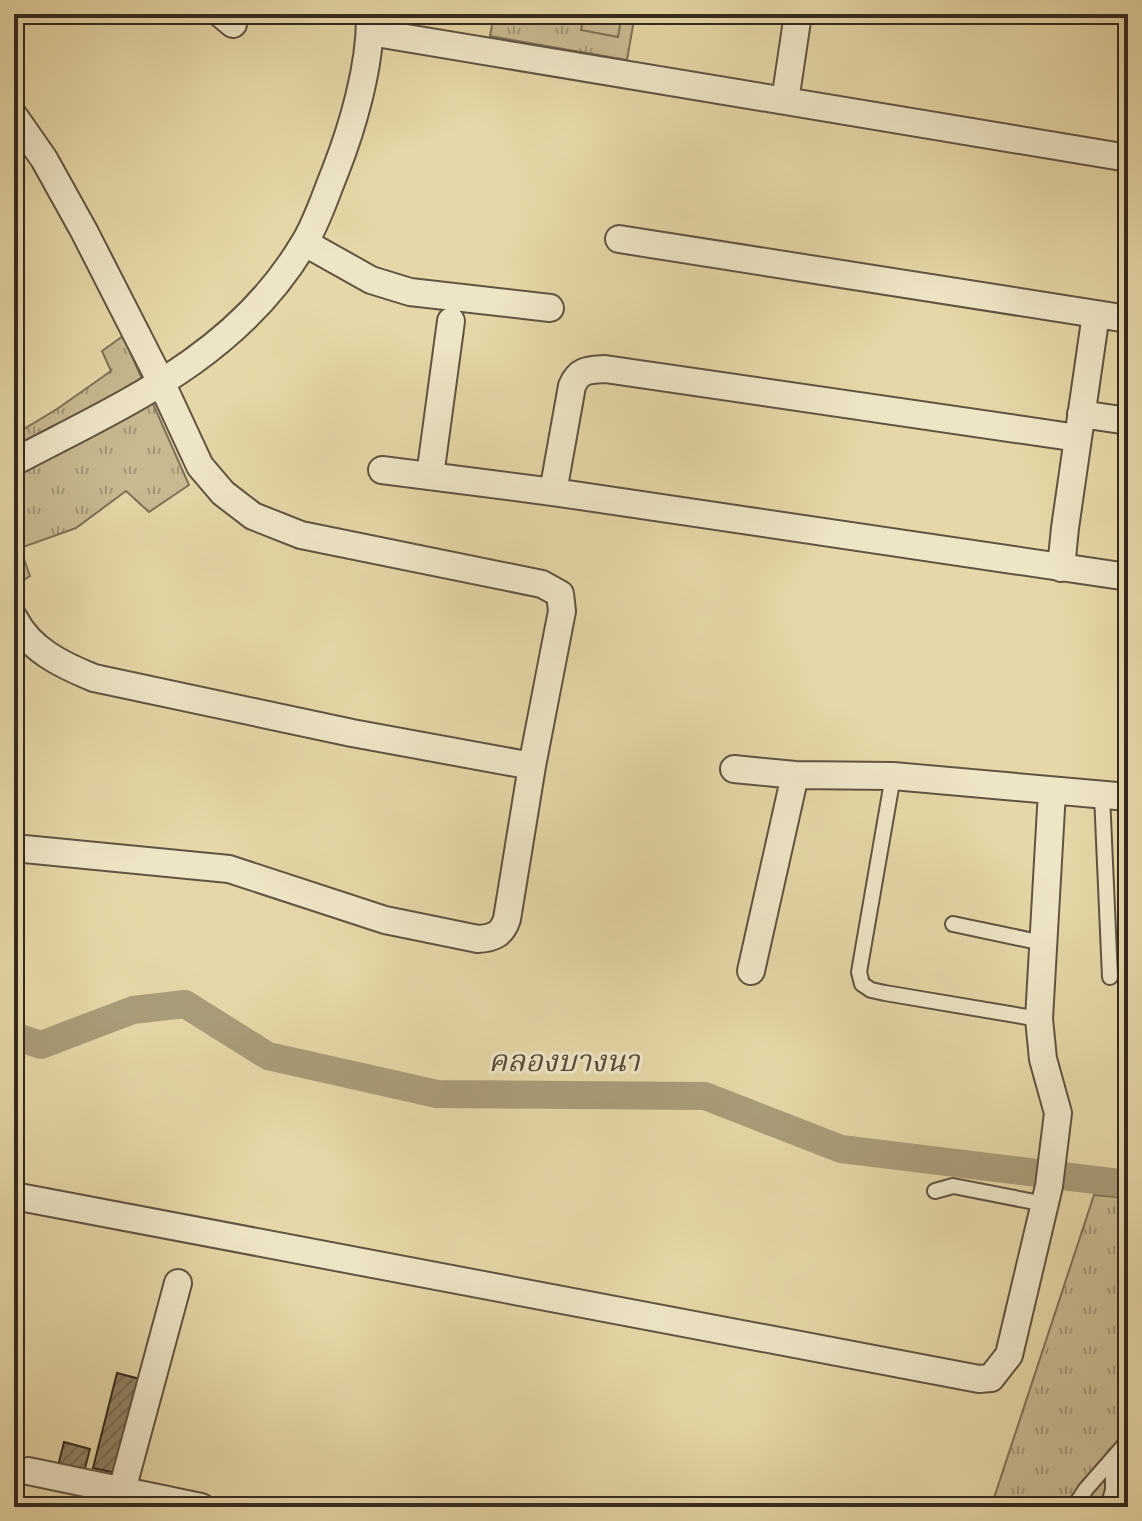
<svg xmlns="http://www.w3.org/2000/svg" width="1142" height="1521" font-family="'IM FELL Great Primer','Noto Serif Thai',serif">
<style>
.grass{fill:url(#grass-tufts);stroke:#7e7157;stroke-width:2}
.pitch{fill:#c7b990;stroke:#7e7157;stroke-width:2}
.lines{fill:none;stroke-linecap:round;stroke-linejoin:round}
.canal{stroke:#a99c78;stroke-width:28}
.building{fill:url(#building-hatch);stroke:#35291e;stroke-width:2}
.service-casing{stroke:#615440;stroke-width:18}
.minor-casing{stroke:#615440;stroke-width:30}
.service{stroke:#eee5c6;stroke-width:14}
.minor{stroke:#eee5c6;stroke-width:26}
.labels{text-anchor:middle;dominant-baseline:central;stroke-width:6;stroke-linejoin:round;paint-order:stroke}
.water-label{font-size:30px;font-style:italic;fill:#584c39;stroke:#eee5c6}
</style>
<defs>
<pattern id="grass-tufts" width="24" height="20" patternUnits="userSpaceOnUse" patternTransform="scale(2)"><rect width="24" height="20" fill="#c7b990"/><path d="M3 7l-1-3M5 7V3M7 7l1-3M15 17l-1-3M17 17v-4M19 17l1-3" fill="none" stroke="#a29675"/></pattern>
<pattern id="building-hatch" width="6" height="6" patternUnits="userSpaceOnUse" patternTransform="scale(2)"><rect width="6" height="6" fill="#918365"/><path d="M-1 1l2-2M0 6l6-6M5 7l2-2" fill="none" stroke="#776b53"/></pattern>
</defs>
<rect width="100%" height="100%" fill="#e5d7a7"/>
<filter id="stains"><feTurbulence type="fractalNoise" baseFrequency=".0025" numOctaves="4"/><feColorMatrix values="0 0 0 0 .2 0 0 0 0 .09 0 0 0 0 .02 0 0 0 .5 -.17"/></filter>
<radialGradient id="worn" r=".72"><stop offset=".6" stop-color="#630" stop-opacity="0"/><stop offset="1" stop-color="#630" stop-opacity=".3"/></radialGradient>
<path class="grass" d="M494,14H635L627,60L490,36Z
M123,336L189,485L149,512L126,491L76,528L20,548L30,576L14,586V435L57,409L111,371L102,351Z
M1094,1195L1128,1198V1507H991Z"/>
<path class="pitch" d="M584,14H622L618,37L581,30Z"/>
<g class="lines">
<path class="canal" d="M14,1036L41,1045L133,1010L185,1004L268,1056L437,1094L705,1096L841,1149L1128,1184"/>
</g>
<path class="building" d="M117,1373L140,1379L116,1473L93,1468Z
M64,1442L90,1449L84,1472L58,1466Z"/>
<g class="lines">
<defs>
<path id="service" d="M893,776L859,972L862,984L871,990L885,993L1039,1019
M1102,795L1110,977
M953,924L1043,943
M935,1191L953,1186L1045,1204
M1074,1507L1086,1489L1128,1441
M1108,1507L1113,1490V1459"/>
<path id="minor" d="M221,14L233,24
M370,32L1128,158
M785,101L798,14
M14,116L44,159L84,231L162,384L200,466L223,493L253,516L301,535L542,584L560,594L562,611L532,766L507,919C502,934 494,938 478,939L385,920L229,869L14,848
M619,239L1128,319
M305,243L371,280L410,292L550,308
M1081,414L1128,421
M14,462C124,404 236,357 303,245C317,223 325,196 335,172C353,126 370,67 370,18
M382,470L553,492L1128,577
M430,476L451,321
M553,492L572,386C579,369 589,370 605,369L1078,438
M1061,568L1065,528L1096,314
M14,618C30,650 62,665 94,678L352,733L532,766
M734,769L795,775L893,776L1128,797
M751,971L795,775
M14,1196L979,1379L991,1378L1009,1355L1049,1186L1058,1113L1043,1059L1039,1019L1052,791
M28,1471L201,1507
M122,1490L178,1283"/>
</defs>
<use href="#service" class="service-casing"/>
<use href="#minor" class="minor-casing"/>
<use href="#service" class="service"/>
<use href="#minor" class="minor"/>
</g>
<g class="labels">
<g class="water-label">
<text x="564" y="1061">คลองบางนา</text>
</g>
</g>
<rect width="1142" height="1521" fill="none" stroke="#e5d7a7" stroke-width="48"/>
<rect x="16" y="16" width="1110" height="1489" fill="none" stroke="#35291e" stroke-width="4"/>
<rect x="24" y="24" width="1094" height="1473" fill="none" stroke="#35291e" stroke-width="2"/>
<rect width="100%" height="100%" filter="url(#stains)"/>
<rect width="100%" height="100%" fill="url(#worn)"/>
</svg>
